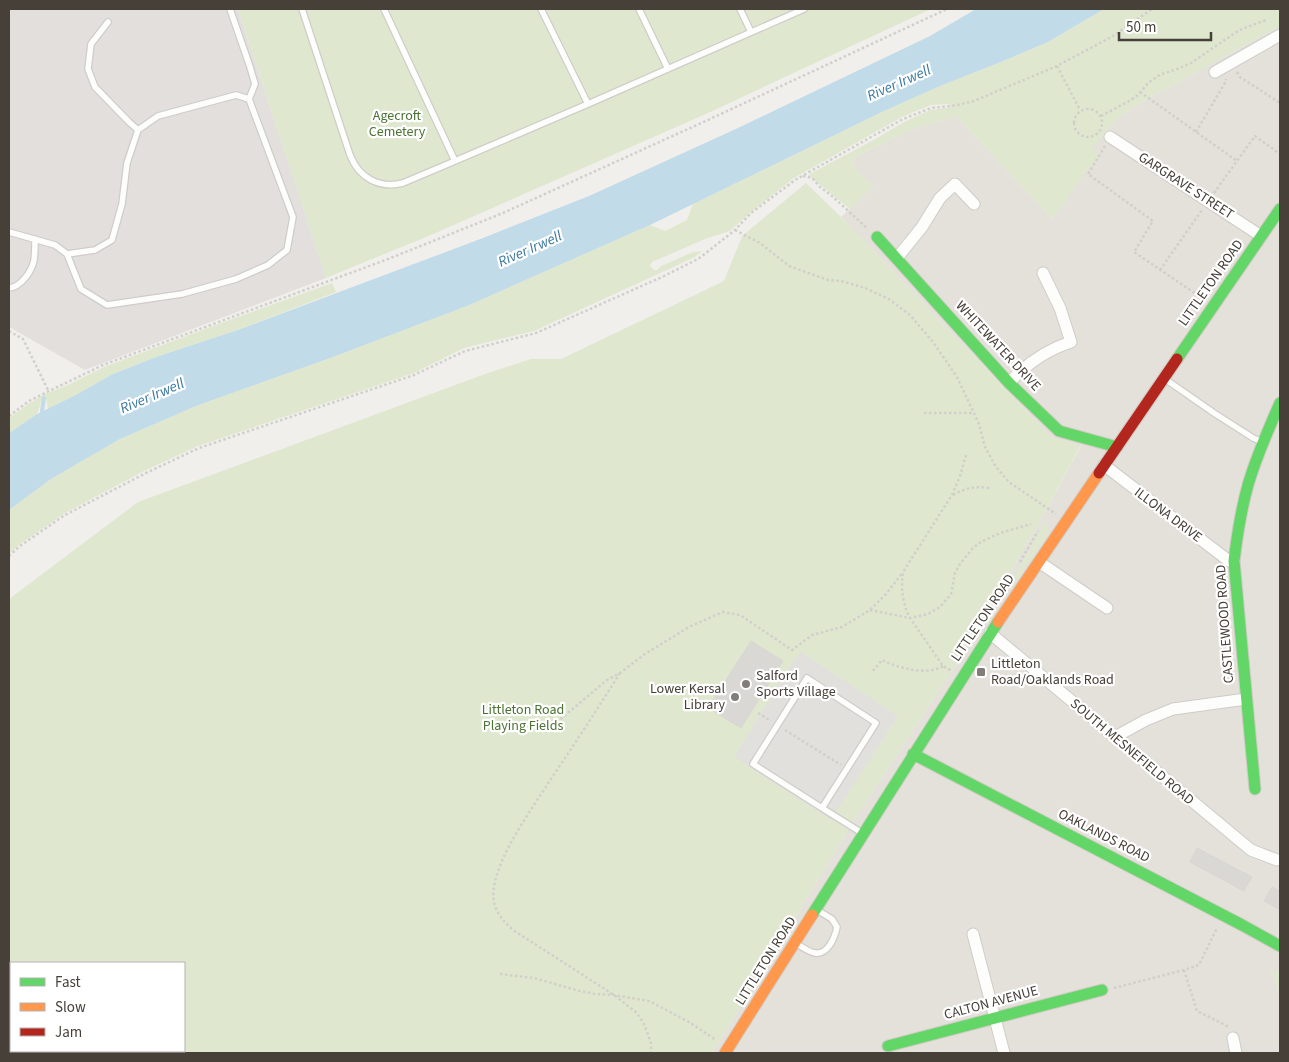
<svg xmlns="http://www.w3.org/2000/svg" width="1289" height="1062" font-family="'Source Sans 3',sans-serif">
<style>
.residential{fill:#e4e0da}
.industrial{fill:#e2dfdc}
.green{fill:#dfe8cf;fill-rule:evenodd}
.parking{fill:#e2e0dd}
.water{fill:#c1dbe9}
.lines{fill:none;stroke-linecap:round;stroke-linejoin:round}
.stream{stroke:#c1dbe9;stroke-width:4}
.building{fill:#dad8d4;stroke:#d9d6d2}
.lane-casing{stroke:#cfcdc9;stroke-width:8}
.street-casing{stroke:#cfcdc9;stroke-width:13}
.fast-casing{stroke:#cfcbc3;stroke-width:13}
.slow-casing{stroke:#cfcbc3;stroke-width:13}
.jam-casing{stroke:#cfcbc3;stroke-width:13}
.path{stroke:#d1cfcb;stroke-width:2.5;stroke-dasharray:2.5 2.5;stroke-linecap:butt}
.lane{stroke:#fdfdfc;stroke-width:5.5}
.street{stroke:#fdfdfc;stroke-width:11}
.fast{stroke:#63d668;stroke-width:11}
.slow{stroke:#ff974d;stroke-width:11}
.jam{stroke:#b3261e;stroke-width:11}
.poi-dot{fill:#827d78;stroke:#fff;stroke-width:2}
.labels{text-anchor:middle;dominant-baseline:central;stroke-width:4.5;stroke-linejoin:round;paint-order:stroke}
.park-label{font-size:14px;fill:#4c7132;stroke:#fff}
.street-label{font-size:14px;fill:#464039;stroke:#fff}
.poi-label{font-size:14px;fill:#464039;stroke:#fff;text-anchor:start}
.water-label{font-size:15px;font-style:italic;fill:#3b789f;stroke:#fff}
</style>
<rect width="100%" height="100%" fill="#f1efec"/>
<path class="residential" d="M1280,26V974L1270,969L1280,994V1053H712L855,819L957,663L1034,532L1081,446L1052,438L841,217L873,186L852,165L856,156L916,128L956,116L1052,219L1098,155L1091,149L1117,118L1144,101Z"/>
<path class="industrial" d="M9,9H238L326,278L85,370L9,327Z"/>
<path class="green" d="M238,9H931L706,114L431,235L326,278Z
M1104,9H1280V26L1144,101L1117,118L1092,149L1099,155L1052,219L956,116L916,128L856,156L852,165L873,186L850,209L808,175L877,138L904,122L930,110L951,107L949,104L931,105L902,117L794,178L751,212L730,231L705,239L657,260L653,261L650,265L651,267L654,270H657L661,266L693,252L702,251L695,257L534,331L464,348L414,373L198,446L144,471L65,513L19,545L9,554V510L51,479L120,439L196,406L333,357L467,306L650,225L665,231L687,220L693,204L882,112L940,86L1001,62L1048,42Z
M806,183L841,217L1052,438L1081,445L1034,532L957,663L855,819L712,1053H9V599L138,502L485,374L531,359H561L724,281L742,236ZM11,963H184V1051H11Z
M332,283L336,292L238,330L156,357L113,374L74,396L48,409L46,398L42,399L37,414L9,433V418L30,403L45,394L68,385L104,367L205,329Z
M1046,520L1049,529L1047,535L1015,583L1012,580Z
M1270,969L1280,974V994Z"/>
<path class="parking" d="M801,652L898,716L831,820L734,757L792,663Z"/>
<path class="water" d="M976,9H1104L1048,42L1001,62L940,86L882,112L650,225L467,306L333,357L196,406L120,439L51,479L9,510V433L37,414L74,396L113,374L156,357L238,330L483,238L589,196L738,128L930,36Z"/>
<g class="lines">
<path class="stream" d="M44,416L42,411L44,398"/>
</g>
<path class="building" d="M751,641L783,661L741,728L708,708Z
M1197,848L1252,877L1244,891L1190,862Z
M1272,887L1280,891V910L1264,901Z"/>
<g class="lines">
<defs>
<path id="lane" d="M230,9L250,67L255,84L249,99
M302,9L350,155C359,178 379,189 403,183L455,161
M384,9L455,161L588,104L804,9
M541,9L588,104
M639,9L668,69
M740,9L751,32
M108,22L91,44L88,69L95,87L129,122L138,130
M9,232L55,245L67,254L81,289L107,305L182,294L236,279L268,265L287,250L293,217L249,99L236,95L158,116L138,130L127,163L122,204L112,240L95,250L67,254
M9,288C21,287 32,271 34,260C35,253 35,246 35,239
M1165,379L1214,413L1253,438L1263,442
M807,678L876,723L822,808L753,764Z
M822,808L862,833
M797,944C802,947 809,952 815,953C828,955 835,937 837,927L832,919L817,910"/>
<path id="street" d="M1215,72L1280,35
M1110,137L1261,236
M897,258L922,227L940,198L955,184L974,204
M1009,383C1027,363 1046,350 1071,342L1060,308L1043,273
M1104,465L1229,561H1234
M1039,562L1107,608
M990,633L1251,850L1277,860
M1115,737L1146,720L1173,709L1246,699
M973,934L1004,1053
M1233,1038L1236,1053"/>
<path id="fast" d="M877,237L1009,383L1059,431L1117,447
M1177,359L1280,209
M913,754L1242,925L1280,946
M1255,789L1234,561C1237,536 1241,510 1248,485C1256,457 1268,430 1280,403
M812,915L998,622
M888,1046L1102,990"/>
<path id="slow" d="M998,622L1099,473
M725,1053L812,915"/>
<path id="jam" d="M1099,473L1177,359"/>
</defs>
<use href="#lane" class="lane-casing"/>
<use href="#street" class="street-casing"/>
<use href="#fast" class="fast-casing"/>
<use href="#slow" class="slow-casing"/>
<use href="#jam" class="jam-casing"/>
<path class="path" d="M1057,66L1080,110
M1237,72L1240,77L1280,103
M1140,92L1237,161
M1074 123a14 14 0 1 1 28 0a14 14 0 1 1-28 0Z
M1101,116L1131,100L1139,94L1148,83L1161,74L1175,70L1191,63L1235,33L1242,29L1266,20
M1196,132L1226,81V79
M1105,146L1088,174L1153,221L1134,252L1196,294
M803,176L812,178L820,187L832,196L868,229
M1214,193L1255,136L1280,154
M735,230L760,243L789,266L828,280L841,281L865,288L889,299L910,315L933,342L957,377L979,424L985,447L996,467L1009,482L1056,514
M1160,270L1202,210
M9,331L23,339L48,390
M924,413H974
M9,416L29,401L49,391L103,365L388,259L503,213L710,119L947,9
M966,455L960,476L952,495L903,572C901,588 902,603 910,618L928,614L940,607L951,594L955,573L960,564L973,548L981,542L1000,533L1031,524
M953,495C965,488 975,486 989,488
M9,556L20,546L65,515L146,473L199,448L414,375L465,351L536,333L662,277L698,259L711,249L735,230L751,213L795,180L903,119L931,108L958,105L974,101L1057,66L1113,36L1152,9
M1020,562L1038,531
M870,610L910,618L943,666L952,671
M873,671L882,660C898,668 927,676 943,666
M620,673C597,710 573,746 549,782C531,810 499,854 494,887C491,907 499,917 513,930L614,995L637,1013L645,1026L651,1043V1053
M758,713L771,721
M785,730L841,765
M545,732L607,680L620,673L645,654L689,627L723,612L740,615L792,650L812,635L842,627L870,610L886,594L903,572
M1184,970L1197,1011L1229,1027
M500,974L534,978L576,990L595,994L614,995L649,1001L689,1022L716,1040
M1114,988L1184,970L1199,965L1217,928"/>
<use href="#lane" class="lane"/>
<use href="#street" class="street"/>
<use href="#fast" class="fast"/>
<use href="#slow" class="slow"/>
<use href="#jam" class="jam"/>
</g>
<g class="poi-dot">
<rect x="976" y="667" width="10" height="10" rx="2.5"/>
<circle cx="746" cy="684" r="5"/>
<circle cx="735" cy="697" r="5"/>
</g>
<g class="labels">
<g class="park-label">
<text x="397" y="116">Agecroft<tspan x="397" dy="16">Cemetery</tspan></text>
<text x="523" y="710">Littleton Road<tspan x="523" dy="16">Playing Fields</tspan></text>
</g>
<g class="street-label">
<text transform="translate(1186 186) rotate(33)">GARGRAVE STREET</text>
<text transform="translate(1211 283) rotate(-55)">LITTLETON ROAD</text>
<text transform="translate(998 346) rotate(47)">WHITEWATER DRIVE</text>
<text transform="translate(1168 515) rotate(37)">ILLONA DRIVE</text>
<text transform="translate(983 618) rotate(-56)">LITTLETON ROAD</text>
<text transform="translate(1225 624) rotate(-94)">CASTLEWOOD ROAD</text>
<text transform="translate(1132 752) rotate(40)">SOUTH MESNEFIELD ROAD</text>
<text transform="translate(1104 836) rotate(27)">OAKLANDS ROAD</text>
<text transform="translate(766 961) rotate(-58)">LITTLETON ROAD</text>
<text transform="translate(991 1003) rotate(-15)">CALTON AVENUE</text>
</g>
<g class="poi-label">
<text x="991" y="664">Littleton<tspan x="991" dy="16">Road/Oaklands Road</tspan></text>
<text x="756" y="676">Salford<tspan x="756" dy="16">Sports Village</tspan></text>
<text x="725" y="689" text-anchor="end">Lower Kersal<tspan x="725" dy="16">Library</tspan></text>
</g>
<g class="water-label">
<text transform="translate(899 83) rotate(-24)">River Irwell</text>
<text transform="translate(530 249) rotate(-24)">River Irwell</text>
<text transform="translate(152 396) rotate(-23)">River Irwell</text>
</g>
</g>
<rect width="1289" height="1062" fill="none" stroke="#464039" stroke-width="20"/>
<rect x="10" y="962" width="175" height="90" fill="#ffffff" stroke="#b5b3b0"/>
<rect x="20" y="978" width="25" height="8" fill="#63d668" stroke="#b5b3b0"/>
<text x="55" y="987" font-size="15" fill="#464039">Fast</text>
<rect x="20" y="1003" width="25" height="8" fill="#ff974d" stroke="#b5b3b0"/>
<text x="55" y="1012" font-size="15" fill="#464039">Slow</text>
<rect x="20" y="1028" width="25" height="8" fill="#b3261e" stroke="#b5b3b0"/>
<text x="55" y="1037" font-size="15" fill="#464039">Jam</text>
<path d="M1119 32v8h92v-8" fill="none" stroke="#464039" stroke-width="2.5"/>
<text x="1126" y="32" font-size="15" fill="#464039" stroke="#ffffff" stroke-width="4" paint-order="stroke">50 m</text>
</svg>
